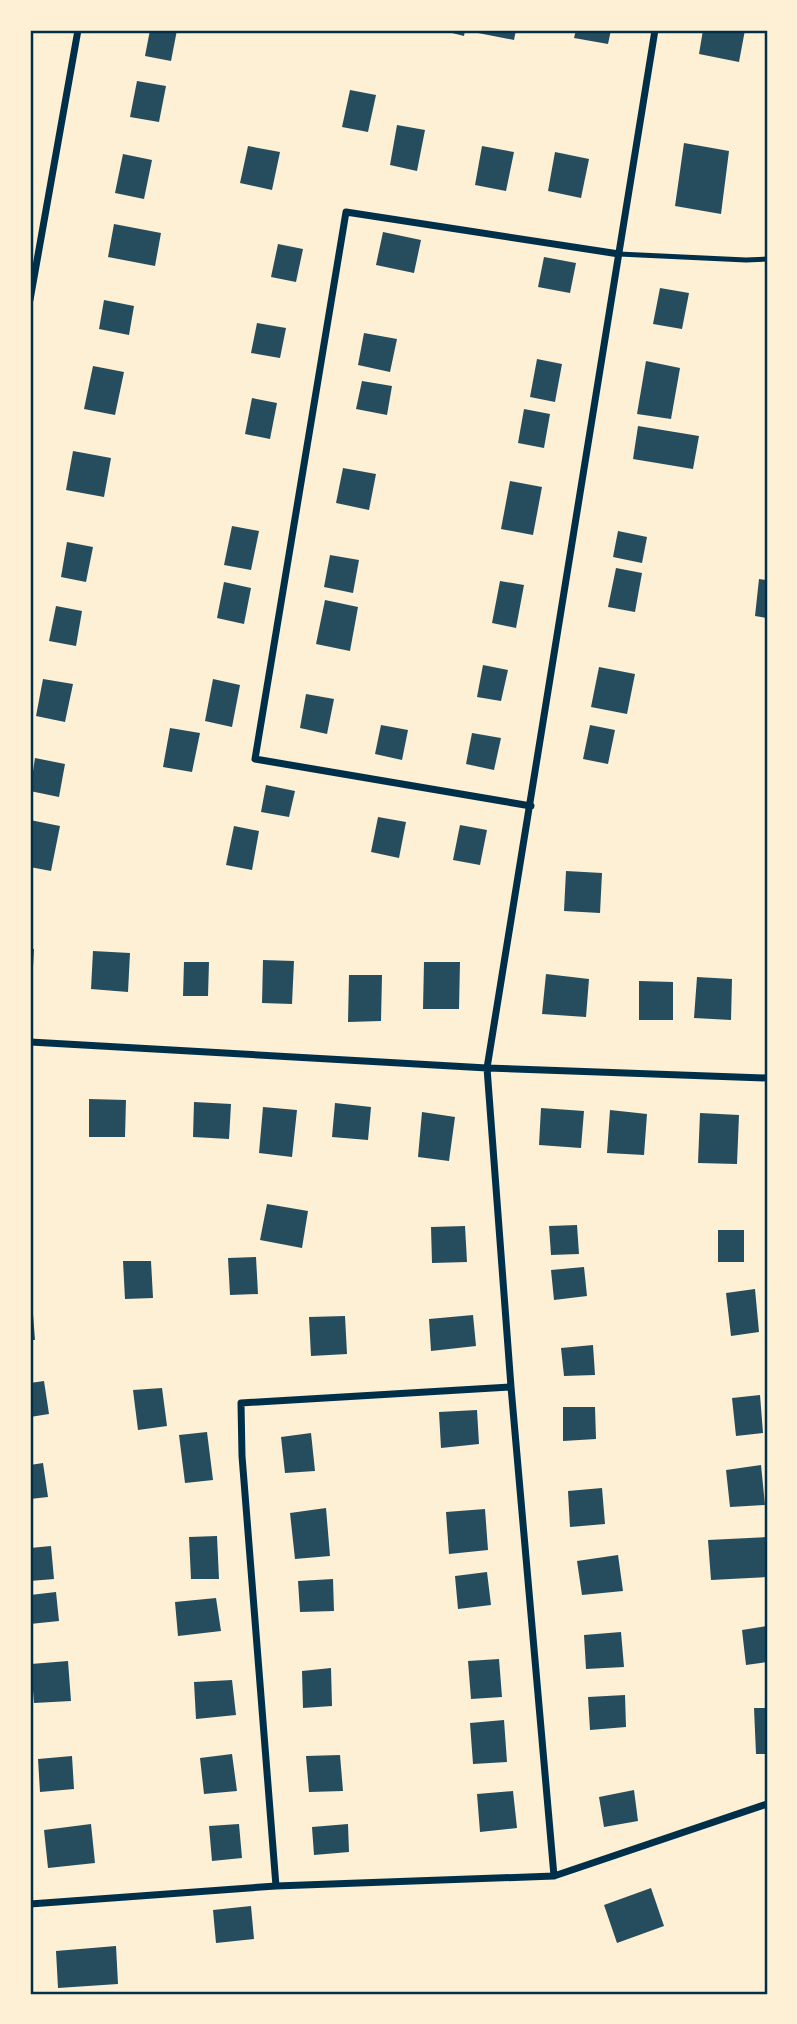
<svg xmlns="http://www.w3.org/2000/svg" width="797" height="2024" font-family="Lato,sans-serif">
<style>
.building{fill:#264d5e}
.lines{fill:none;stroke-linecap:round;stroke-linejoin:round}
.service{stroke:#003049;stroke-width:5}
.minor{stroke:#003049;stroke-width:7}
.neatline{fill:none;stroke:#003049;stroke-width:2.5}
</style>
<rect width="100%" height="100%" fill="#fdf0d5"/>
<path class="building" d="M150,30H177L171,61L145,56Z
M440,30H465L464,36Z
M478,30H516L514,40L478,33Z
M576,30H611L608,44L574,38Z
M703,30H745L739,62L699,54Z
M137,81L166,86L159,122L130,117Z
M350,90L376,95L368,132L342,127Z
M397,125L425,130L417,171L390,165Z
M684,143L729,151L721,214L675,206Z
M248,146L280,152L272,190L240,183Z
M482,146L514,152L506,191L475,185Z
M555,152L589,159L581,198L548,191Z
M123,154L152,160L144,199L115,193Z
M114,224L161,233L155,266L108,257Z
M383,232L421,240L414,273L376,265Z
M278,244L303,249L296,282L271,277Z
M544,257L576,263L570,293L538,287Z
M660,288L689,293L682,329L653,324Z
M104,300L134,306L129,335L99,329Z
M257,323L286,328L280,358L251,353Z
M364,333L397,339L390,372L358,365Z
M537,359L562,364L555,402L530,397Z
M646,361L680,368L671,419L637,414Z
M93,366L124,372L115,415L84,409Z
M362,381L392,386L387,415L356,409Z
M252,398L277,403L270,439L245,434Z
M524,409L550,414L544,448L518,443Z
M638,426L699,436L693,469L633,459Z
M73,451L111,458L104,497L66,490Z
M343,468L376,474L369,510L336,503Z
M510,481L542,487L533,535L501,529Z
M232,526L259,531L251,570L224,565Z
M618,531L647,537L642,563L613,557Z
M67,542L93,547L86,582L61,577Z
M330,555L359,560L353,593L324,587Z
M616,568L642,573L635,612L608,607Z
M759,579L767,580V618L755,616Z
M500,581L524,585L516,628L492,623Z
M224,582L251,588L244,624L217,618Z
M325,600L358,607L350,651L316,644Z
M56,606L82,611L76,646L49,641Z
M483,665L508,670L501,701L477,697Z
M599,667L635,674L627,714L591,707Z
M43,679L73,684L65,722L36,716Z
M213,679L240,685L232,727L205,721Z
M306,694L334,699L327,734L300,728Z
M381,725L408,730L402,760L375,754Z
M590,725L615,730L608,764L583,759Z
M170,728L200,733L192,772L163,767Z
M472,733L501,738L494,770L466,764Z
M35,758L65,764L59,797L30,791Z
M266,785L295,791L289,817L261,812Z
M378,817L406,822L399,858L371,852Z
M30,820L60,826L51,871L30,867Z
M460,825L487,830L480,865L453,860Z
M234,826L259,831L252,870L226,865Z
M566,871L602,873L600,913L564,911Z
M30,949H34L32,985H30Z
M93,951L130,953L128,992L91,989Z
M263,960L294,961L292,1004L262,1003Z
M184,962H209L208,996H183Z
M424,962H460L459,1009H423Z
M546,974L589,979L586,1017L542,1014Z
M349,975H382L381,1021L348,1022Z
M697,977L732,979L731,1020L694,1018Z
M639,981L673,982V1020H639Z
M89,1099L126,1100L125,1137H89Z
M194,1102L231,1104L229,1139L193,1137Z
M335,1103L371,1107L368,1140L332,1137Z
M263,1107L297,1110L292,1157L259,1153Z
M541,1108L584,1111L581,1148L539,1145Z
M610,1110L647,1114L644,1155L607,1153Z
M422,1112L455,1117L449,1161L418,1157Z
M700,1113L739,1115L737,1164L698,1163Z
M267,1204L308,1211L302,1248L260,1240Z
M577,1225L579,1254L551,1255L549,1226Z
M465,1226L467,1262L432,1263L431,1227Z
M718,1230H744V1262H718Z
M256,1257L258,1294L230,1295L228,1258Z
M123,1261H151L153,1298L125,1299Z
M584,1267L587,1296L554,1300L551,1270Z
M755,1289L759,1332L731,1336L726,1293Z
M30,1301H32L35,1340H30Z
M473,1315L476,1346L431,1351L429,1319Z
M345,1316L347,1354L311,1356L309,1317Z
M593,1345L595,1375L564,1376L561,1348Z
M44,1381L49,1414L30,1417V1383Z
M162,1388L167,1426L138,1430L133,1390Z
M760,1395L763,1433L736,1436L732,1398Z
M563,1407H595L596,1439L563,1441Z
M477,1410L479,1444L441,1448L439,1412Z
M207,1432L213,1480L185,1483L179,1435Z
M311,1433L315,1471L285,1473L281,1437Z
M43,1463L48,1497L30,1499V1465Z
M761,1465L765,1505L730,1507L726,1470Z
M602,1488L605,1524L570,1527L568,1491Z
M326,1508L330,1556L295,1559L290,1513Z
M485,1509L488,1550L449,1554L446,1512Z
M217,1536L219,1579H191L189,1537Z
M767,1537V1577L711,1580L708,1540Z
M51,1546L54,1579L30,1581V1548Z
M618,1555L623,1591L582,1595L577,1561Z
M487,1572L491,1605L458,1609L455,1576Z
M333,1579L334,1611L300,1612L298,1581Z
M56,1592L59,1621L30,1624V1595Z
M216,1598L221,1631L178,1636L175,1602Z
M767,1626V1662L746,1665L742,1630Z
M621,1632L624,1667L586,1669L584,1635Z
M499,1659L502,1697L471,1699L468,1661Z
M68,1661L71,1701L34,1703L31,1664Z
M331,1668L332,1706L303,1708L302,1671Z
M232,1680L236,1715L196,1719L194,1682Z
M625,1695L626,1727L590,1730L588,1697Z
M754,1708H767V1754H756Z
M504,1720L507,1762L473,1764L470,1723Z
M232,1754L237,1791L204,1794L200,1758Z
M340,1755L343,1791L309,1792L306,1756Z
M72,1756L74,1789L40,1792L38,1759Z
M634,1790L638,1821L604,1827L599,1797Z
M513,1791L517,1828L480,1832L477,1794Z
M91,1824L95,1863L48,1868L44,1830Z
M239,1824L242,1858L212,1861L209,1826Z
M348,1824L349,1852L314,1855L312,1827Z
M651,1888L664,1926L617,1943L604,1905Z
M251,1906L254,1939L216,1943L213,1910Z
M116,1946L118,1984L58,1988L56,1951Z"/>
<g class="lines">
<path class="service" d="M619,254L746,260L767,259"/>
<path class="minor" d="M30,300L78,30
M531,806L255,759L346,212L619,254
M30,1042L487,1068L767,1078
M554,1876L511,1387L487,1068L655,30
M276,1886L242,1456L241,1403L511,1387
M30,1904L276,1886L554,1876L767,1804"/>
</g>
<rect width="797" height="2024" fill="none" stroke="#fdf0d5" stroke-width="63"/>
<rect x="32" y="32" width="734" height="1961" class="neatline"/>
</svg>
